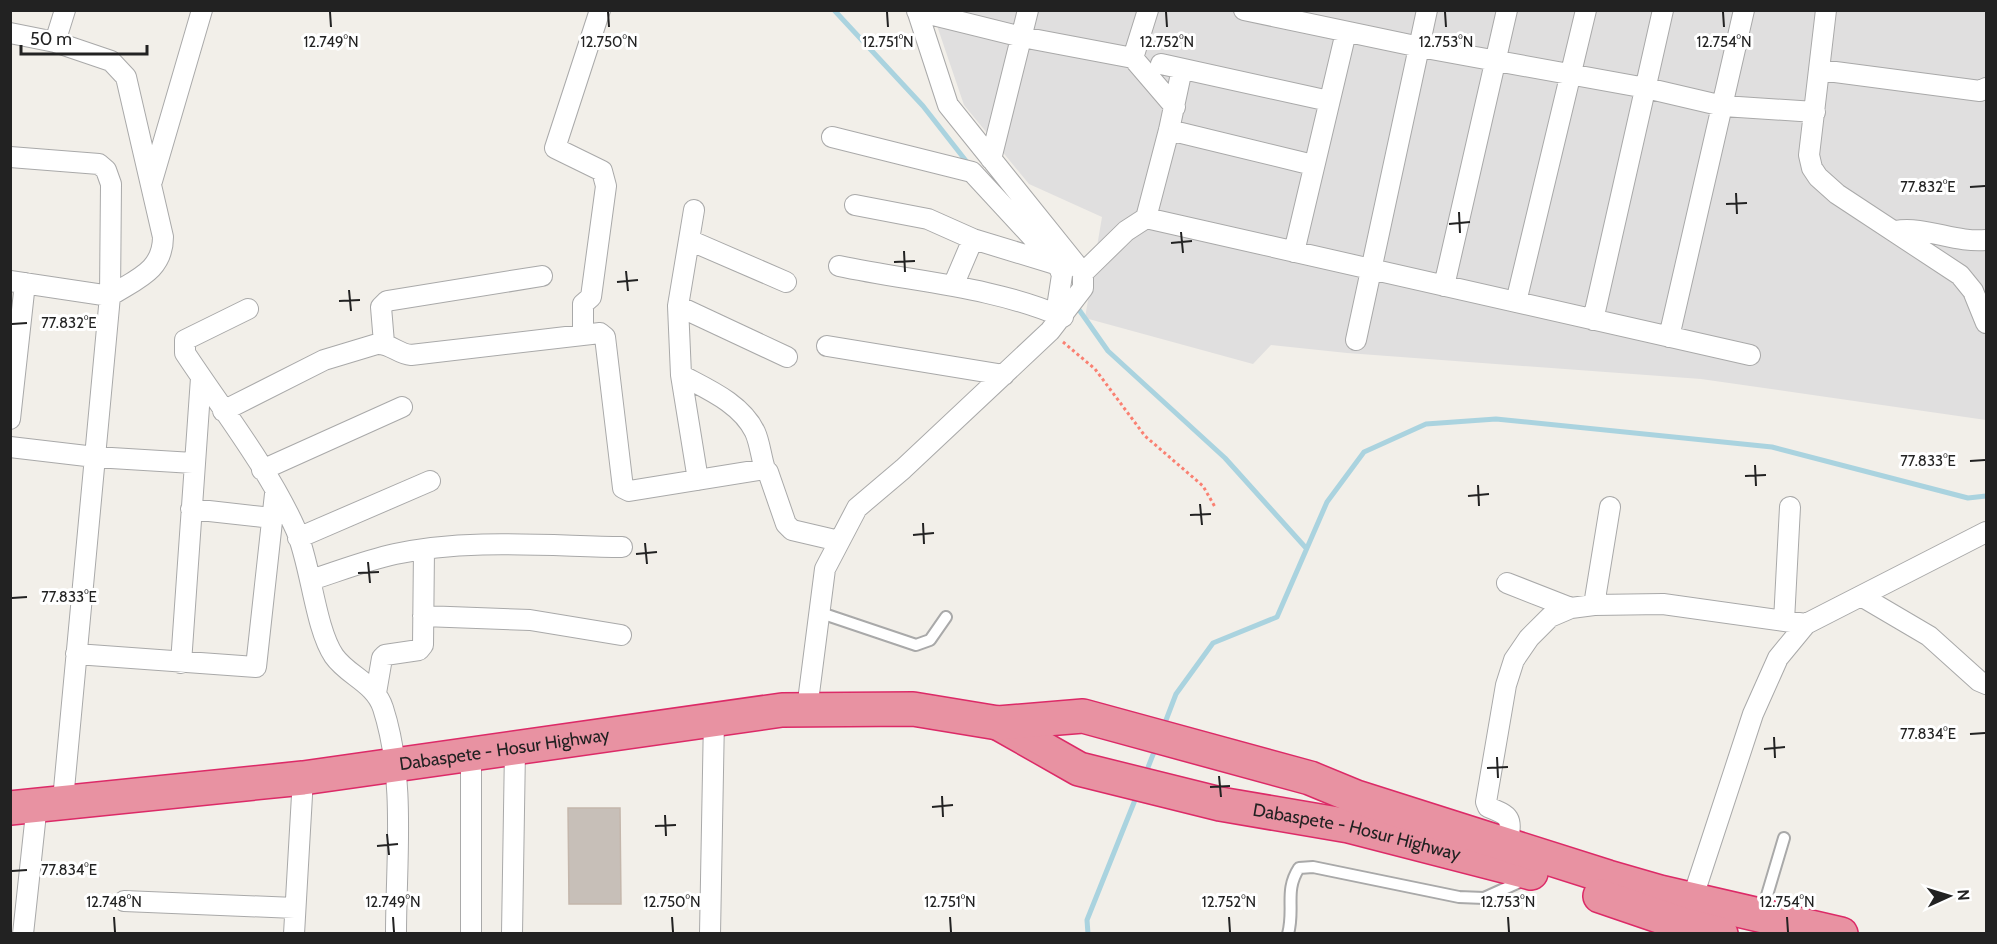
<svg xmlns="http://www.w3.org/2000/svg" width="1997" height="944" font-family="Cabin,sans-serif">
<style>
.residential{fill:#e0dfdf}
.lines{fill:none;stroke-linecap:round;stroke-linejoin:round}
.stream{stroke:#aad3df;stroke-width:5}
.building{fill:#c7bfb8;stroke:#c4b6ab;stroke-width:1.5}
.lane-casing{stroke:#a9a9a9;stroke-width:14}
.street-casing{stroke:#a9a9a9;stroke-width:22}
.highway-casing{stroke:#dc2a67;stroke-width:36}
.path{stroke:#fa8072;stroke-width:3;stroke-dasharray:3 3;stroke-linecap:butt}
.lane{stroke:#fff;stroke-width:10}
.street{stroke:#fff;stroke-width:20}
.highway{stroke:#e892a2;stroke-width:33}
.ticks{fill:none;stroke:#222;stroke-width:2}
.labels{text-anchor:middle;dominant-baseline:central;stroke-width:6;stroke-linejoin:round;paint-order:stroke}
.street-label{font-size:18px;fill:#222;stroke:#fff}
.ticks-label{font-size:15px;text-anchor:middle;fill:#222;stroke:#fff;stroke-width:6;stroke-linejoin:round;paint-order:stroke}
</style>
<rect width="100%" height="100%" fill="#f2efe9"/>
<path class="residential" d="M932,11H1986V420L1701,379L1347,353L1271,345L1253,364L1085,318L1102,217L1029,184L964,105Z"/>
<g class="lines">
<path class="stream" d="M834,10L923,106L970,166
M1075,304L1108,351L1225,458L1306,548
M1163,728L1176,694L1213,643L1277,617L1327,502L1364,452L1426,424L1496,419L1772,447L1968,498L1986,496
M1145,775L1156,747
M1088,934L1087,920L1137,795"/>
</g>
<path class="building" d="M568,808H620L621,904H569Z"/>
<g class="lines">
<defs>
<path id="lane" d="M818,612L916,645L930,640L946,617
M1762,912L1784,838
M1288,934C1295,908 1284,891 1299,868L1313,867L1459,897L1484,898L1524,880"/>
<path id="street" d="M1148,10L1133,58L1175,107
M1244,10L1420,47L1646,88L1723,106L1815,112
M1826,10L1809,155L1812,168L1818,177L1837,194L1960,275L1973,291L1986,323
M917,11L1022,37L1133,58
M10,33L55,42L111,61L126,77L163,237C163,271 136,279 110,296
M55,42L65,10
M1161,64L1329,101
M1820,70L1980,91L1986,88
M1169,130L1313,165
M832,137L972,172L1058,265L1062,275L1056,314
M10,157L99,164L106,170L111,184L110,296
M991,159L1028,10
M152,181L202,10
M855,205L928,219L973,239L1055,264
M694,210L678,306L681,375L698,480
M1146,218L1169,130L1182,69
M1895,231C1926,226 1955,243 1986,240
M689,240L786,282
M1294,252L1346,32
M839,266C914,282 991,286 1063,317
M1083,273L1126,231L1146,218L1750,355
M10,281L110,296L63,800
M953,286L973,239
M1444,286L1507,10
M1516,302L1586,10
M678,306L787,357
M248,309L185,340V353C222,409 269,469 296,530C311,565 315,628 334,656C348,676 375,683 383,708C406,779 396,860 396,934
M1593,320L1663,10
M583,335V304L591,297L606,186L602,171L555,148L600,10
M1669,337L1744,10
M1356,340L1427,10
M384,343L381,307L387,301L542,276
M827,346L1004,375
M681,375C707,389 741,403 755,432C760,443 761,457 765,469
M223,411L324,360L377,344C390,343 398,354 411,355L600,333L605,337L623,488L629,491L765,469L768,472L786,524L792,530L839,541
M10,419L25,283
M10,447L95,457L193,463
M262,470L402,407
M191,509L272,518
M298,538L430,481
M311,580C339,571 367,560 395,554C468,538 548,546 622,547
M1507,583L1571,608
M1861,596L1929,636L1979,681L1986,684
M1594,605L1610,507
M423,616L530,620L621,635
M1784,621L1790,507
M76,654L256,667L275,494
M181,663L201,378
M376,693L382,658L385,655L419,650L423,645L424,549
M807,709L825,569L857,508L903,469L1050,331L1083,288V273L948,105L917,10
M471,755V934
M1508,844C1511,818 1513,817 1488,807L1486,802L1506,685L1514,660L1529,638L1550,617L1571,608L1594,605L1663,604L1806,624
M124,901L295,908
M1689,909L1753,714L1778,658L1806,624L1986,532
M23,934L37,804
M294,934L303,778
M512,934L515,749
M710,934L714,718"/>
<g id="highway">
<path id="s1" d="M998,723L1079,769L1220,804L1349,826L1531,873"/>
<path id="s2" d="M10,808L303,778L782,710L913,709L998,723L1083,716L1310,778L1356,797L1608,877L1660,892L1841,934"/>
<path d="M1600,896L1685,925L1721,934"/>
</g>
</defs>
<use href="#lane" class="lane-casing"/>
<use href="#street" class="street-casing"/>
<use href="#highway" class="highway-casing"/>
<path class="path" d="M1063,342L1095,369L1145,436L1203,486L1215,507"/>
<use href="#lane" class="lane"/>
<use href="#street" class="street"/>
<use href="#highway" class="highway"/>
</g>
<path class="ticks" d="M330,12L331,27M608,12L609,27M887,12L888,27M1166,12L1167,27M1445,12L1446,27M1723,12L1724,27M1970,187L1985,186M1736,193L1737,214M1726,204L1747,203M1459,212L1460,233M1449,224L1470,222M1181,232L1183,253M1171,243L1192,241M904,251L905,272M894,262L915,261M626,271L628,291M617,282L638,280M349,290L351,311M339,301L360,300M12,324L27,323M1970,461L1985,460M1755,465L1756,486M1745,476L1766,475M1478,485L1479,506M1468,496L1489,494M1200,504L1202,525M1190,515L1211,514M923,523L924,544M913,535L934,533M645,543L647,564M636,554L657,552M368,562L370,583M358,573L379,572M12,598L27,597M1970,734L1985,733M1774,737L1775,758M1764,749L1785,747M1497,757L1498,778M1487,768L1508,767M1219,776L1221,797M1210,787L1230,786M942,796L943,817M932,807L953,805M665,815L666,836M655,826L676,825M387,834L389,855M377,846L398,844M12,871L27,870M114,917L115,932M393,917L394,932M672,917L673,932M950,917L951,932M1229,917L1230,932M1508,917L1509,932M1787,917L1788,932"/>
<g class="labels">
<g class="street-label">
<text stroke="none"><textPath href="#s2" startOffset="498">Dabaspete - Hosur Highway</textPath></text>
<text stroke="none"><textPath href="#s1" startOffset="378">Dabaspete - Hosur Highway</textPath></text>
</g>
</g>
<g class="ticks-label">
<text x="331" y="47">12.749°N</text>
<text x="609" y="47">12.750°N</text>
<text x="888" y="47">12.751°N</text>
<text x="1167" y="47">12.752°N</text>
<text x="1446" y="47">12.753°N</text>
<text x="1724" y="47">12.754°N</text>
<text x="1928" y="192">77.832°E</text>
<text x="69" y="328">77.832°E</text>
<text x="1928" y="466">77.833°E</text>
<text x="69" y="602">77.833°E</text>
<text x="1928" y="739">77.834°E</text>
<text x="69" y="875">77.834°E</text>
<text x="114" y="907">12.748°N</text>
<text x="393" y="907">12.749°N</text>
<text x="672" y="907">12.750°N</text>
<text x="950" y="907">12.751°N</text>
<text x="1229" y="907">12.752°N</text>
<text x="1508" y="907">12.753°N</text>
<text x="1787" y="907">12.754°N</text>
</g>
<rect width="1997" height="944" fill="none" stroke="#222222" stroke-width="24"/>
<g transform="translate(1949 896) rotate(86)" stroke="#ffffff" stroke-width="4.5" paint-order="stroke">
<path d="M0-4.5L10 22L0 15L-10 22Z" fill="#222222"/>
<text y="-9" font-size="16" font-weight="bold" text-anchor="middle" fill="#222222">N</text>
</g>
<path d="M21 45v9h126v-9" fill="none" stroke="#222222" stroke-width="3"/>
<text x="30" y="45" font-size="18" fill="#222222" stroke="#ffffff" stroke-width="4.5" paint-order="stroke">50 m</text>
</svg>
